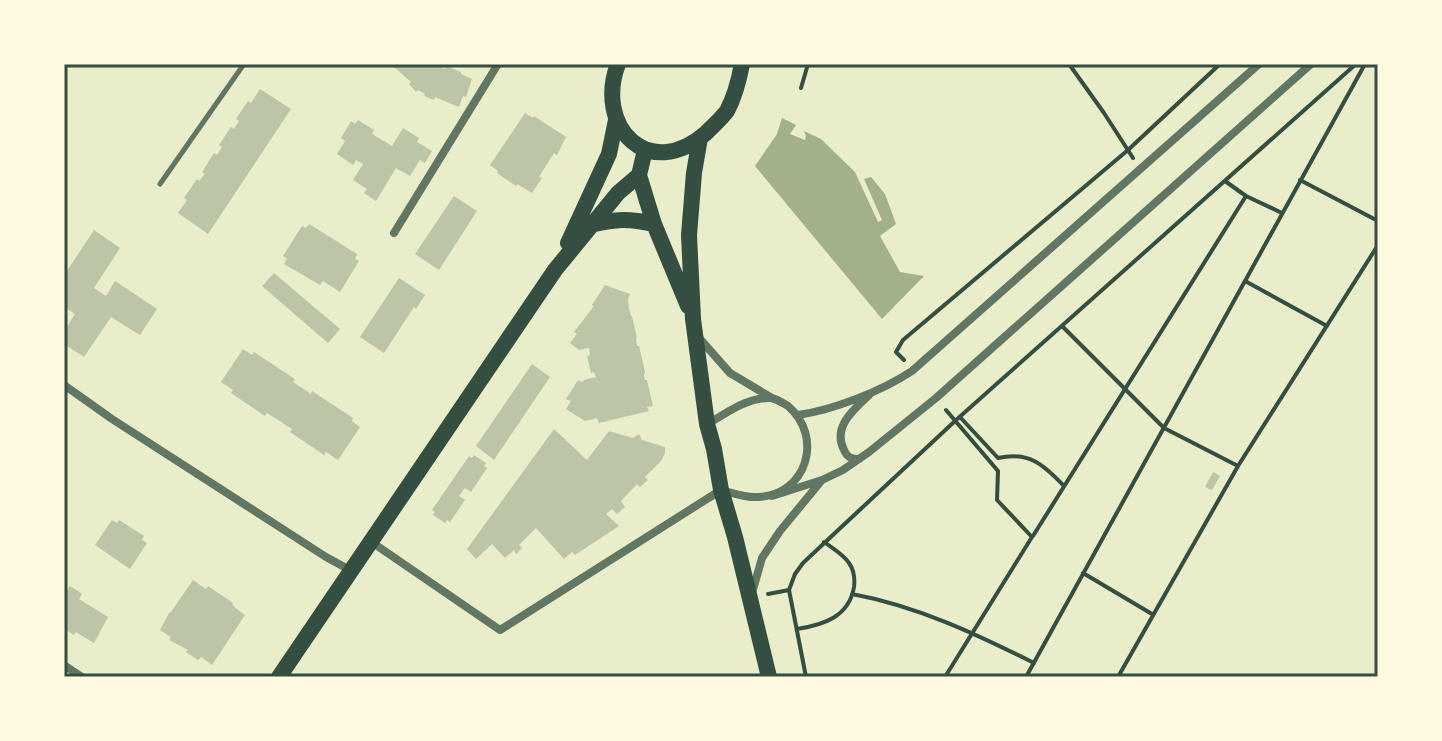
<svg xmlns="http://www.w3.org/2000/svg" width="1442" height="741" font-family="Bitter,serif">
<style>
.water{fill:#a3b18a}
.building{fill:#bcc5a7}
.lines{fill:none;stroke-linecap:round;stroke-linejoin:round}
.path{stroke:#344e41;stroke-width:4}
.service{stroke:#617663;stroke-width:5}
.minor{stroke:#617663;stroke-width:8}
.secondary{stroke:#344e41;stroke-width:16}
.neatline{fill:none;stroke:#344e41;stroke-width:3}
</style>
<rect width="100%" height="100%" fill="#e9edc9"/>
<path class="water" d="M782,118L796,125L790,134L805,140L806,136L804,131L821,139L855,172L878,222L882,220L864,179L871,177L885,194L896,224L880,236L900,272L924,276L882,319L755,166L777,134Z"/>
<path class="building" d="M391,64H436L445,69L446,66L461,72V74L472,79L466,97L463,96L459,107L435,97L434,100L424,96L425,94L418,90L416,92L409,84L411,82Z
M260,89L291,109L208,234L178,213L187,200L184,198L197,179L199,181L205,174L202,172L214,153L217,155L222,147L219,145L231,127L234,129L239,121L236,119L248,101L251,103Z
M525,113L533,118L534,116L566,137L557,155L554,153L539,177L542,178L532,193L517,184L516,186L497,173L498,171L490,165Z
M358,120L374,130L372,134L392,146L403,128L419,138L417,142L432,151L425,163L420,160L410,176L396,168L376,201L364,193L367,189L353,180L363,164L356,160L353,165L337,154L345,141L341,138L351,121L355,124Z
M454,196L477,211L439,270L415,254Z
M309,224L357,254L355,259L359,261L340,292L323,281L320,285L284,264L287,259L283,256L302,226L306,228Z
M94,230L120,248L94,288L106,296L115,281L157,309L140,335L111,317L84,357L64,344V331L75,314L64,307V269L67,271Z
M274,273L340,329L328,343L262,286Z
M399,278L425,295L416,309L414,307L384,353L360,337Z
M605,285L630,294L628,299L629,309L631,316H632L637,338H636L637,346H639L645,372L644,375L645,380H647L653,406L647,407L649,411L599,423L597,418L585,421L566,409L571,401L566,399L578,380L582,382L584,380L596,377L594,372L591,373L587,356L590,355L589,348L579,350L570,343L577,334L574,332L594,306L592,305Z
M243,349L252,355L254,352L295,379L293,382L311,394L312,391L353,418L352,421L360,427L338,460L326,452L324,455L290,432L292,429L267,413L265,416L231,393L233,390L221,382Z
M532,364L550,377L494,460L476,446Z
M554,429L587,460L609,431L633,438L639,434L642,440L665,447V453L661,461L645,477L648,480L640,487L637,484L621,501L625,507L617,514L612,509L606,514L619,526L575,555L572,552L564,559L536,528L519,545L522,548L516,554L514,550L505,558L492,544L476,559L467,549Z
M474,455L486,463L484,466L487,468L471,492L465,488L459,496L465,500L450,522L447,520L445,523L433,515L435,512L432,510L469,456L472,458Z
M1213,472L1220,476L1212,490L1205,487Z
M112,520L117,523L119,520L144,536L142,540L147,543L130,569L95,545Z
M193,580L206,589L208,586L233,603L232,605L245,615L212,665L201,657L198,660L186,652L188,650L169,640L171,637L160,630L169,613L171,612Z
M70,586L82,594L79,599L108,617L94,643L76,632L74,635L64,629V623L67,617L64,615V595Z"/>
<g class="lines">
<path class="path" d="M1069,64L1104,113L1133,158
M801,88L808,64
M1300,180L1378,221
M1225,181L1246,196L1282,213
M1245,281L1327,326
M1062,326L1164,428L1238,466
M904,360L896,352L903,340L1128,150L1220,64
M960,417L998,458C1029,451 1044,465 1064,486
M1033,536L1246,196
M1083,573L1152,614
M789,590L795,574L803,563L835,533L955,421L1356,64
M768,594L789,590L806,677
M852,594C917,606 976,634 1034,663
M797,629C823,625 849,617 854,587C855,578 854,570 849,563C843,554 832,548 824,542
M945,677L1032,537L997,500L998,471L946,410
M1026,677L1365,64
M1118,677L1238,466L1378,245"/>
<path class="service" d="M160,184L244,64"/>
<path class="minor" d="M394,233L498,64
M700,339L730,373L772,398
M64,385L112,419L326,557L350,570
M798,415C833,410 882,391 912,371L1259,64
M859,459C851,459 847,457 844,450C832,427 854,409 869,395
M772,496L822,480L843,470L869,452L936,398L1311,64
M370,541L500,630L721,490C733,493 746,498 758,497C807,495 824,437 788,406C783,403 777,399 771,398C748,397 727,412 708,424
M752,593L762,558L780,531L822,480
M64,665L82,677"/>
<path class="secondary" d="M618,64C594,127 649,183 706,133C713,126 721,119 727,111C735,96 739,80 742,64
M700,138L694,173L689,235L693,319L707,424L714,449L721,490L735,537L769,677
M645,150L639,175L654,224L688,306
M590,225C617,219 627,218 654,224
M568,243L609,154L616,120
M279,677L555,270L618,193L639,175"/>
</g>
<rect width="1442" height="741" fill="none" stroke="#fefae0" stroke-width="132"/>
<rect x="66" y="66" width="1310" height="609" class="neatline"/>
</svg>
